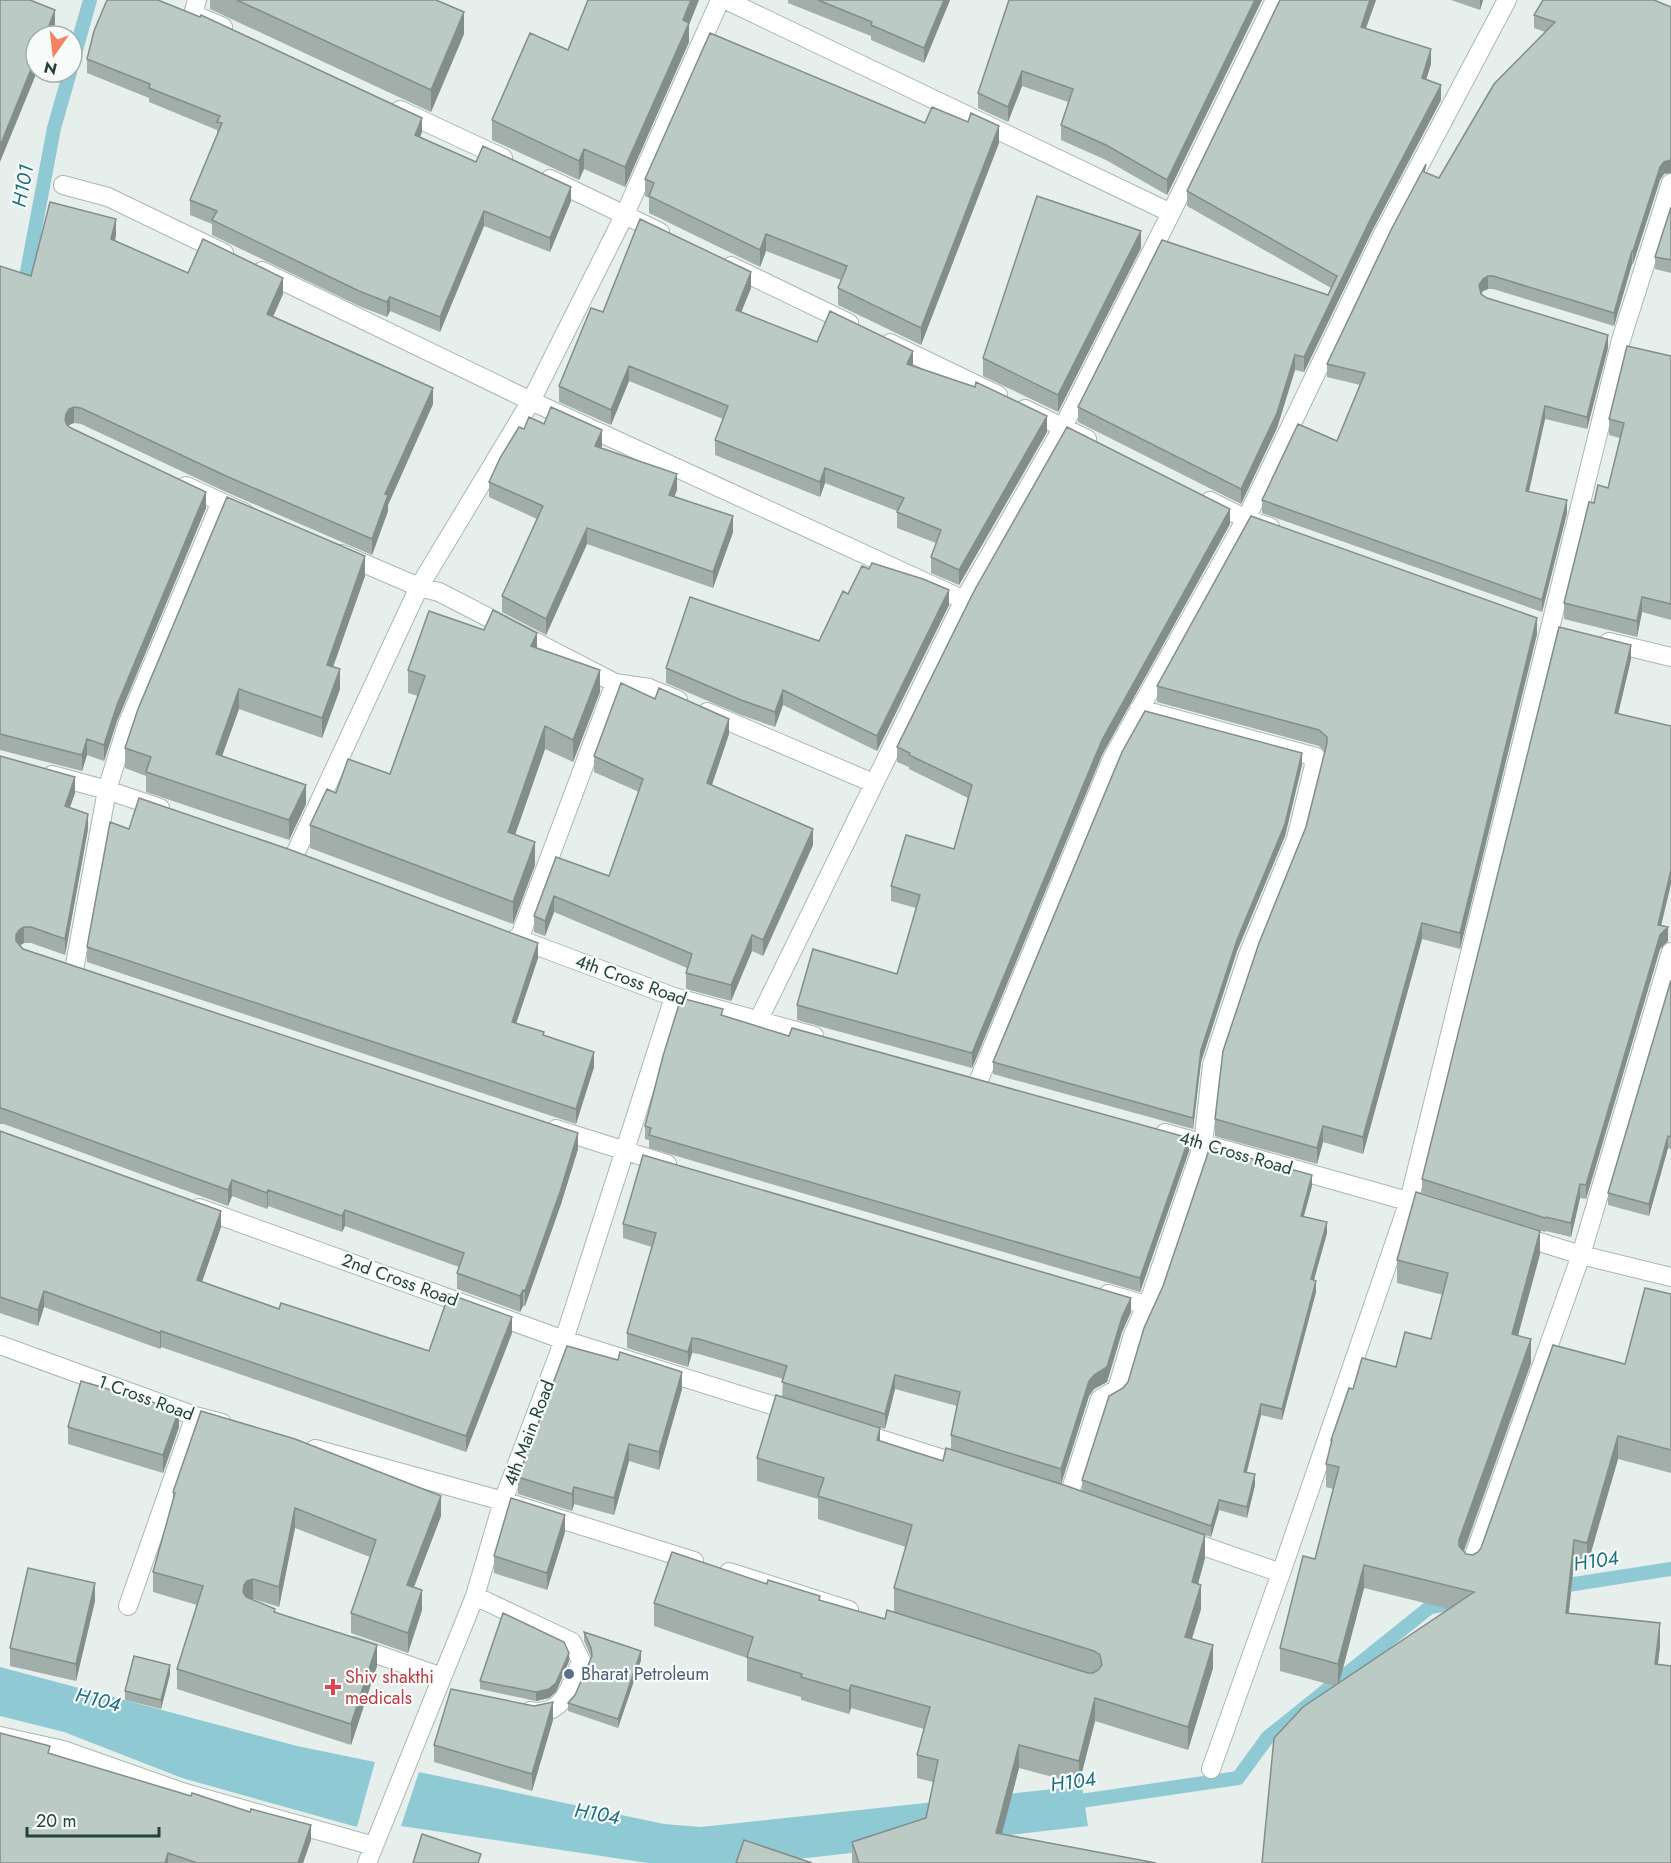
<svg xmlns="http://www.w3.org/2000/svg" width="1671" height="1863" font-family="Jost,sans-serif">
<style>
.water{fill:#8ec9d4}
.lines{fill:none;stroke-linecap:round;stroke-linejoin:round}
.stream{stroke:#8ec9d4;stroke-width:14}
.minor-casing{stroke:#a8b8b2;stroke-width:20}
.minor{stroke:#fff;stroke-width:18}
.wall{fill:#a1aea9;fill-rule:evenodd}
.shaded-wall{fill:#838d89}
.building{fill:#bbcac4;stroke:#838d89;stroke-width:1.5}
.service-dot{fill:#5c6f8a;stroke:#f7fbf9;stroke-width:2}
.health-dot{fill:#e0444e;stroke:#f7fbf9;stroke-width:2}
.labels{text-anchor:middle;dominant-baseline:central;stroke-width:4.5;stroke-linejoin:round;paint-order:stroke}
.street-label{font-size:18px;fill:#24423a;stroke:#f7fbf9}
.service-label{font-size:18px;fill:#4e5e75;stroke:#f7fbf9;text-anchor:start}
.health-label{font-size:18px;fill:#be3a42;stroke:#f7fbf9;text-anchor:start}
.water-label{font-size:20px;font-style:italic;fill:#1c6f80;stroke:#f7fbf9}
</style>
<rect width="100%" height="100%" fill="#e6efeb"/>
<path class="water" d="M0,1667L297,1746L375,1762L357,1827L182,1778L64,1732L0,1716Z
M419,1772L664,1824L701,1827L1082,1786L1088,1826L763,1863H648L401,1826Z"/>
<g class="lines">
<path class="stream" d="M72,64L90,0
M23,293L54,128L70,72
M1555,1587L1671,1569
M1067,1803L1238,1778L1268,1737L1430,1607L1453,1603"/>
<defs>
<path id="minor" d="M197,0L193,14L223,27
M726,0L1171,213
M400,110L503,158
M550,179L660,232
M63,185L108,197L224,253
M731,266L849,323
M262,271L531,401L964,600
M890,343L998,395
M1025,409L1087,439
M186,486L245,513
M1210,501L1246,519L1270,527
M342,554L419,587L439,592L615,683L649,688L678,700
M1609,642L1671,657
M707,712L873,783
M52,775L107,790L160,808
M295,854L419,587L531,401L625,214L720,0
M516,938L674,997L814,1036
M519,939L615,683
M74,970L107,790L127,725L221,502
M758,1021L964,600L1063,427L1171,213L1275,0
M978,1082L1112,759L1246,519L1382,236L1507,0
M556,1129L667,1164
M1165,1133L1436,1209
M199,1208L564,1340L794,1412
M1517,1235L1581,1255L1671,1277
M1108,1294L1146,1305
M0,1345L195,1416L222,1423
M858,1432L966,1466
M315,1449L503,1501L694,1561
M1068,1498L1100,1399L1117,1389L1133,1335L1152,1293L1203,1144L1212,1065L1248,955L1296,839L1316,757L1139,709
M1183,1539L1281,1573
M1470,1567L1581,1255L1671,952
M729,1572L849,1610
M475,1596L572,1642L581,1661C571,1684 564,1718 530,1711
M128,1606L195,1416
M353,1646L442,1677
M0,1736L63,1750L185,1793L374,1846
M1211,1769L1281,1573L1409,1201L1621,340L1671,183
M367,1863L475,1596L503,1501L564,1340L674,997"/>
</defs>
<use href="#minor" class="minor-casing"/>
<use href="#minor" class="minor"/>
</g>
<path class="wall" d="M210,0H436L464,34L431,112L210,9Z
M788,0H950L924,63L871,40V36L788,3Z
M1009,0H1262L1167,195L1106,160L1061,140V125L1068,102L1022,86L1008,122L978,108V93Z
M1280,0H1376L1366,28L1431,64L1426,80L1441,100L1372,231L1304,372L1295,370L1277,428L1241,504L1078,422V407L1328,295L1331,288L1187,206V191Z
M1451,0H1483L1480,10Z
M1543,0L1664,174L1660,180L1633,264H1632L1614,326L1493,289H1488L1483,291L1481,294L1487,298L1608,348L1587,429L1545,419L1529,492L1567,513L1542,612L1262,513V500L1337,441L1360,385L1327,377V364L1426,173L1439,178L1545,32L1534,28V15Z
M689,25V42L625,187L584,169L579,180L492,140V120L568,50Z
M87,59L422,132L420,137L476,162L571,201L550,252L484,226L440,332L390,311L387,317L359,306L212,235V224L190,215V200L217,135V130L149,102V98L87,73Z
M925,123L999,143L921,345L838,305V288L841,280L766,251L760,267L649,213V198L645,196V179Z
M1671,207V273L1655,269V257Z
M116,235L115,241L188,273L283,294L273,317L433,404L388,505V511L372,555L226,492L81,424L74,423L69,425L68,426L71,428L206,508L117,721L104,761L87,755L82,771L0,750V266L31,276Z
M1141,248L1058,412L983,376V358Z
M751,288L741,312L817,342L913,366L1047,432L959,585L931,573V557L936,543L897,528V511L825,483L820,497L715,455V440L723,419L629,381L611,425L559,402V386L603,312Z
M1671,356V620L1642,612L1637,637L1564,619V603L1594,503L1608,488L1620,438L1609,435V419Z
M544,424L602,446L601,448L677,490L674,497L733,532L713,588L587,544L546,635L502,612V596L537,519L489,497V482L524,429Z
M1230,524L1102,755L972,1068L797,1020V1005L897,974L916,908L891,901V886L954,849L968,798L909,769V767L897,762V747Z
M365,576L333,667L340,689L322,738L239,709L222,756L306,804L289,840L146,792V776L125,768V748Z
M848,594L949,605L877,751L783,705L775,727L741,715L666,683V668L819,641Z
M1537,634L1460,949L1422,939L1363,1154L1323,1142L1317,1164L1215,1136V1119L1306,827L1325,752L1319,746L1157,702V686Z
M537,648L600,692L573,762L545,749L515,835L535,865L513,924L310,848V825L336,793L390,774L418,696L408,693V670Z
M1631,659L1618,714L1661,926L1668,941L1660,949L1586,1199L1580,1198L1571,1237L1546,1231L1545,1232L1422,1193V1179Z
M729,734L712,785L813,845L763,956L752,951L731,1001L686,989V973L687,968L554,912L545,936L534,932V916L556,857L609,876L639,792L594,772V756Z
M0,756L75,793L70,807L88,829L65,955L31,943H24L20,945L23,949L578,1149L561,1204L525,1306H523L520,1312L457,1289V1273L459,1267L345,1226L342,1232L268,1206L267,1209L232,1196L228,1206L4,1124H0Z
M1302,765L1285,836L1237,951L1201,1062L1193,1129L993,1074V1062Z
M87,947L538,958L516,1023L544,1035L594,1067L576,1124L87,962Z
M1671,980V1149L1668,1148L1649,1216L1608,1205V1193Z
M723,1015L789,1036L1189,1151L1140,1292L649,1148V1140L645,1139V1126Z
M0,1131L221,1227L202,1282L279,1309L429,1351L512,1333L466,1452L161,1347L160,1349L44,1307L38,1326L0,1313Z
M1312,1186L1304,1216L1327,1233L1314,1280L1316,1292L1282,1420L1261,1415L1247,1472L1255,1485L1247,1518L1219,1510L1211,1537L1082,1491V1480Z
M623,1224L1131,1312L1122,1332L1107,1382L1094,1389L1089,1396L1061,1484L951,1450V1435L957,1406L895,1389L885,1429L782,1397L783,1379L699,1354L692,1353L688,1367L627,1348V1333L652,1247L623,1238Z
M1540,1254L1518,1336L1531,1363L1464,1552L1466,1554L1473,1555L1478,1552L1625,1364L1671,1294V1473L1618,1459L1587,1566L1574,1563L1569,1613L1660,1646L1658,1664L1335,1686L1280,1671V1648L1315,1559L1333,1489L1326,1487V1464L1331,1445V1440L1353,1389L1396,1367L1431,1339L1443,1295L1397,1283V1260ZM1364,1588L1449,1609L1339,1683Z
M682,1389L659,1470L629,1461L614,1515L574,1504L572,1511L518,1494V1477Z
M68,1427H179L163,1473L68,1444Z
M880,1441L1205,1558L1198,1584L1201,1609L1192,1639L1213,1668L1188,1750L1095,1721L1079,1784L1019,1768L1002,1834L1157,1863H852V1842L926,1818L933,1782L917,1778V1755L924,1729L851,1708L849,1714L801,1700V1697L747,1681V1658L654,1626V1603L767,1584L820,1601L885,1619L894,1611V1588L906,1547L818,1519V1499L757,1481V1458Z
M173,1492L441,1516L414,1587L422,1610L408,1653L351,1633V1613L370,1557L295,1528L279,1607L253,1599L251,1600L377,1666L351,1745L177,1689V1669L197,1605L153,1592V1572L173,1501Z
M565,1532L547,1590L494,1573V1556Z
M95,1601L76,1681L10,1666V1648Z
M584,1632L641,1660L618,1728L568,1711V1703L575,1695L591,1657L584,1641Z
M569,1661L556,1692L549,1698L536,1701L480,1689V1681Z
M170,1674L161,1709L125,1700V1691Z
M553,1720L532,1791L434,1762V1745Z
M50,1753L311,1840L303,1863H0Z"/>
<path class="shaded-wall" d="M691,0H699L689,25V42L625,187V167Z
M944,0H950L924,63V48Z
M1255,0H1262L1167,195V180Z
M1370,0H1376L1361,42V27Z
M1480,0H1483L1480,10Z
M55,10V25L51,36H45Z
M464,12V34L431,112V90Z
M1431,49V64L1422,93V78Z
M36,57L37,72L0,162V146Z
M1022,71V86L1008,122V107Z
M1441,85V100L1372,231L1304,372V357L1372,216Z
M422,118V132L415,149V135Z
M999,126V143L921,345V328Z
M584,149V169L579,180V161Z
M1671,160V173L1664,174L1660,180L1633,264V251L1660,167L1664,162Z
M571,187V201L550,252V238Z
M484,211V226L440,332V317Z
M116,219V235L111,255V239Z
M1141,231V248L1058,412V395Z
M766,234V251L760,267V250Z
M1632,251V264L1614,326V313Z
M751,272V288L736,325V310Z
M1488,276V289L1483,291L1479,297V285L1483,279Z
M283,278V294L267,330V314Z
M390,297V311L387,317V302Z
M1608,335V348L1587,429V417Z
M913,351V366L907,364Z
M1295,355V370L1277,428L1241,504V489Z
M629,366V381L611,425V410Z
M433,388V404L388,505V511L372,555V539L385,494Z
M1545,406V419L1526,504V491Z
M74,407V423L69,425L66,430V414L69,409Z
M1047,416V432L959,585V570Z
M602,430V446L595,461V446Z
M825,468V483L820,497V482Z
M677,474V490L669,511V495Z
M206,492V508L117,721L104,761V745L117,705Z
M1567,500V513L1542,612V600Z
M1230,509V524L1102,755L972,1068V1053L1102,740Z
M733,516V532L713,588V572Z
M587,528V544L546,635V619Z
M365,556V576L327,684V665Z
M949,590V605L877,751V736Z
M1642,597V612L1637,637V621Z
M1537,618V634L1460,949V933Z
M537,633V655L531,646Z
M1631,645V659L1615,727V713Z
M340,669V689L322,738V718Z
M600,670V692L573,762V740Z
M239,689V709L216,773V754Z
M783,690V705L775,727V712Z
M729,719V734L707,799V783Z
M545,726V749L508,855V832Z
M87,739V755L82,771V755Z
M1302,753V765L1285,836L1237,951L1201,1062L1193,1129V1118L1201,1050L1237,940Z
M75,777V793L65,821V806Z
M306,785V804L289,840V820Z
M88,814V829L65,955V939Z
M813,829V845L763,956V940Z
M535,842V865L513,924V902Z
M1671,870V884L1658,939V925Z
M554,896V912L545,936V921Z
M1422,923V939L1363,1154V1137Z
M24,927V943L19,946L16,951V935L19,930Z
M1668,927V941L1660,949L1586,1199V1185L1660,935Z
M752,935V951L731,1001V985Z
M538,943V958L512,1036V1022Z
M594,1052V1067L576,1124V1109Z
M1323,1126V1142L1317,1164V1148Z
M578,1133V1149L561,1204L525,1306V1291Z
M1668,1136V1148L1649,1216V1204Z
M1189,1138V1151L1140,1292V1278Z
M1312,1175V1186L1301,1226V1216Z
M232,1180V1196L228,1206V1190Z
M1580,1184V1198L1571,1237V1223Z
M268,1190V1206L267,1209V1193Z
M345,1210V1226L342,1232V1216Z
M221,1211V1227L197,1296V1280Z
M1327,1222V1233L1311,1290V1279Z
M1540,1231V1254L1512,1357V1334Z
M1316,1281V1292L1282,1420V1409Z
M523,1290V1306L520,1312V1296Z
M44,1291V1307L38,1326V1310Z
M1131,1298V1312L1122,1332L1107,1382L1094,1389L1089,1396L1061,1484V1469L1089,1381L1122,1317Z
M512,1317V1333L466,1452V1436Z
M161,1331V1347L160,1349V1333Z
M692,1338V1353L688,1367V1352Z
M1531,1339V1363L1459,1563V1540Z
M682,1372V1389L659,1470V1452Z
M895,1375V1389L885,1429V1414Z
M1261,1404V1415L1244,1482V1472Z
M179,1410V1427L163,1473V1455Z
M880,1428V1451L877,1440Z
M1618,1436V1459L1587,1566V1543Z
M629,1444V1461L614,1515V1498Z
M1255,1474V1485L1247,1518V1507Z
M574,1487V1504L572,1511V1494Z
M441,1496V1516L407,1605V1585Z
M1219,1500V1510L1211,1537V1526Z
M295,1508V1528L279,1607V1587Z
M565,1515V1532L547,1590V1573Z
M1205,1535V1558L1192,1606V1582Z
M1574,1540V1563L1566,1636V1613Z
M1364,1565V1588L1338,1687V1664Z
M253,1579V1599L247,1601L243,1613L244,1585L247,1581Z
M95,1583V1601L76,1681V1664Z
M1201,1585V1609L1185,1660V1637Z
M422,1590V1610L408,1653V1633Z
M1660,1623V1646L1655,1687V1664Z
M377,1645V1666L351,1745V1724Z
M1213,1645V1668L1188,1750V1727Z
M641,1651V1660L618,1728V1719Z
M569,1653V1661L556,1692L549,1698L536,1701V1692Z
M170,1665V1674L161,1709V1700Z
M851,1685V1708L849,1714V1691Z
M1095,1698V1721L1079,1784V1761Z
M553,1702V1720L532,1791V1774Z
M1019,1745V1768L996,1856V1833Z
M311,1825V1840L303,1863H298Z
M168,1853V1863H165Z"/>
<path class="building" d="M0,0H30L55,10L45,36H36V57L0,146Z
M107,0H158L200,17L201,15L422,118L415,135L476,162L483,146L571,187L550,238L484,211L440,317L390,297L387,302L359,291L212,220L217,211L190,200L222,123L217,122L220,116L149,88L150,84L87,59L94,31Z
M237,0H436L464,12L431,90Z
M588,0H691L683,20L689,23L625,167L584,149L579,161L492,120L530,33L568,50Z
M818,0H944L924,48L871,25L872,22Z
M1009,0H1255L1167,180L1106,145L1061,125L1073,89L1022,71L1008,107L978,93Z
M1280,0H1370L1361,27L1431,49L1422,78L1441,85L1372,216L1304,357L1295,355L1277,413L1241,489L1078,407L1162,240L1328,295L1337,276L1187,191Z
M1543,0H1654L1671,7V160L1664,162L1660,167L1633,251H1632L1614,313L1493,276H1488L1483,279L1479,285L1481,294L1487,298L1608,335L1587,417L1545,406L1526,491L1567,500L1542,600L1262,500L1298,424L1337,441L1365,373L1327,364L1392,228L1426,164L1424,172L1439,178L1494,84L1555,22L1534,15Z
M710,33L925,123L932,107L968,122L971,113L999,126L921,328L838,288L847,266L766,234L760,250L649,196L654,183L645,179Z
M1037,196L1141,231L1058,395L983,358Z
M50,202L116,219L111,239L188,273L203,239L283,278L267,314L433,388L385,494L388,495L372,539L226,476L81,408L74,407L69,409L66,414L65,420L67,425L71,428L206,492L117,705L104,745L87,739L82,755L0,734V266L31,276Z
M1671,207V260L1655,257Z
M640,219L751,272L736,310L817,342L830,311L913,351L907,364L975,387L976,382L1047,416L959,570L931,557L941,530L897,512L904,498L825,468L820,482L715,440L728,406L629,366L611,410L559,386L591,308L603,312Z
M1627,346L1671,356V604L1642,597L1637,621L1564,603L1589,502L1594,503L1598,485L1608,488L1624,423L1609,419Z
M551,407L602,430L595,446L677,474L669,495L733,516L713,572L587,528L546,619L502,596L543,506L489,482L500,458L519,427L524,429L529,417L544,424Z
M1067,427L1230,509L1102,740L972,1053L797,1005L813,949L897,974L920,895L891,886L906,835L954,849L972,785L909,755L910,753L897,747L974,591Z
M227,497L365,556L327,665L340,669L322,718L239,689L216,754L306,785L289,820L146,772L151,757L125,748L138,709Z
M1251,516L1537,618L1460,933L1422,923L1363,1137L1323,1126L1317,1148L1215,1119L1223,1051L1259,943L1306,827L1327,743V737L1319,730L1157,686Z
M872,563L923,579L949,590L877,736L783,690L775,712L741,700L666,668L690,597L819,641L843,591L848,594L862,566L869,569Z
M493,610L537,633L531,646L600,670L573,740L545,726L508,832L535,842L513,902L310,825L327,789L336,793L348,759L390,774L425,676L408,670L429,611L484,630Z
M1559,627L1631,645L1615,713L1671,726V870L1658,925L1668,927L1660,935L1586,1185L1580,1184L1571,1223L1546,1217L1545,1218L1422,1179Z
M621,683L655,699L659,688L729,719L707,783L813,829L763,940L752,935L731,985L686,973L692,954L554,896L545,921L534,916L556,857L609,876L643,779L594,756Z
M1145,711L1302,753L1285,824L1237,940L1201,1050L1193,1118L993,1062L1122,752Z
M0,756L75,777L65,806L88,814L65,939L31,927H24L19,930L16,935V941L23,949L578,1133L561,1189L525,1291L523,1290L520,1296L457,1273L464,1253L345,1210L342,1216L268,1190L267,1193L232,1180L228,1190L4,1109L0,1108Z
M139,798L291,850L538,943L512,1022L544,1032L543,1035L594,1052L576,1109L87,947L110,822L129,829Z
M1671,980V1137L1668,1136L1649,1204L1608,1193Z
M681,998L723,1009L721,1015L789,1036L792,1028L1189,1138L1140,1278L649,1135L651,1128L645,1126L663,1056Z
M0,1131L221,1211L197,1280L279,1309L281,1303L429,1351L449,1294L512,1317L466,1436L161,1331L160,1333L44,1291L38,1310L0,1297Z
M1210,1147L1312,1175L1301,1216L1327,1222L1311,1279L1316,1281L1282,1409L1261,1404L1244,1472L1255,1474L1247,1507L1219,1500L1211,1526L1082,1480L1109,1396L1123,1388L1128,1382L1144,1328L1163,1286Z
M643,1155L1131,1298L1122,1317L1107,1367L1094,1375L1089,1381L1061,1469L951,1435L960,1392L895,1375L885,1414L782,1382L787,1366L699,1339L692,1338L688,1352L627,1333L656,1233L623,1224Z
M1416,1192L1540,1231L1512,1334L1531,1339L1459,1540V1546L1466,1554L1473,1555L1478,1552L1481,1548L1553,1345L1625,1364L1645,1288L1671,1294V1450L1618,1436L1587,1543L1574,1540L1566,1613L1660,1623L1655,1664L1671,1666V1863H1262L1274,1738L1303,1707L1474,1592L1364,1565L1338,1664L1280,1648L1303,1556L1315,1559L1339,1467L1326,1464L1332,1440H1331L1349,1388L1353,1389L1362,1358L1396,1367L1405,1332L1431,1339L1448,1273L1397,1260Z
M567,1346L618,1360L620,1352L682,1372L659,1452L629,1444L614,1498L574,1487L572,1494L518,1477Z
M81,1381L179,1410L163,1455L68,1427Z
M776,1395L880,1428L877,1440L943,1461L946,1448L1064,1485L1205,1535L1192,1582L1201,1585L1185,1637L1213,1645L1188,1727L1095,1698L1079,1761L1019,1745L996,1833L1156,1863H859L852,1842L926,1818L938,1760L917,1755L930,1707L851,1685L849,1691L801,1677L802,1674L747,1657L753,1637L654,1603L672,1552L767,1584L768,1580L820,1596L819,1600L885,1619L887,1610L1088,1673H1093L1098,1670L1102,1665L1100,1655L1094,1651L894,1588L912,1525L818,1496L824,1478L757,1458Z
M201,1411L295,1439L441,1496L407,1585L422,1590L408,1633L351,1613L376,1540L295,1508L279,1587L253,1579L247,1581L244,1585L243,1592L246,1597L275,1609L274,1612L377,1645L351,1724L177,1669L203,1586L153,1572L175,1493L173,1492Z
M511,1498L565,1515L547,1573L494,1556Z
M28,1568L95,1583L76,1664L10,1648Z
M503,1613L564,1642L569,1653L556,1683L549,1689L536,1692L480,1681Z
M584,1632L641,1651L618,1719L568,1703L575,1695L592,1656L591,1648Z
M134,1656L170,1665L161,1700L125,1691Z
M451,1689L534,1706L553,1702L532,1774L434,1745Z
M0,1733L50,1746L48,1753L191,1796L192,1793L250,1812L251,1809L311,1825L298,1863H197L168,1853L165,1863H0Z
M422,1834L481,1854L478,1863H413Z
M744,1840L812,1863H736Z"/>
<circle class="service-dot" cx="569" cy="1674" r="6"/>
<path class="health-dot" d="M330 1678h6v6h6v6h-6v6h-6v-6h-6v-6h6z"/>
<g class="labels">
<g class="street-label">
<text transform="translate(631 980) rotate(20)">4th Cross Road</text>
<text transform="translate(1236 1153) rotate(16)">4th Cross Road</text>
<text transform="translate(400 1280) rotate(20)">2nd Cross Road</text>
<text transform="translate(146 1398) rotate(20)">1 Cross Road</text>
<text transform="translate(529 1433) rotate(-69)">4th Main Road</text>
</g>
<g class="service-label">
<text x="581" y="1674">Bharat Petroleum</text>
</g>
<g class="health-label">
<text x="345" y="1677">Shiv shakthi<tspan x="345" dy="21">medicals</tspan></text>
</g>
<g class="water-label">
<text transform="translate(23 186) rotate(-79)">H101</text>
<text transform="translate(1596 1561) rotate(-9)">H104</text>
<text transform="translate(98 1700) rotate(14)">H104</text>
<text transform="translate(1073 1782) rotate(-8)">H104</text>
<text transform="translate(597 1814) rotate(10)">H104</text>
</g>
</g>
<g transform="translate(54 54) rotate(194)"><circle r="28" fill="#f7fbf9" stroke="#a3b1ad" stroke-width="1.5"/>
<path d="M0-4.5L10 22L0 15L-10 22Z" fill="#f4845f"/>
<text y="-9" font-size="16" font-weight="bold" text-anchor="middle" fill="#24423a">N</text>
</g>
<path d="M27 1827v9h132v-9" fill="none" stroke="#24423a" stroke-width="3"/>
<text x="36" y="1827" font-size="18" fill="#24423a" stroke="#f7fbf9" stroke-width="4.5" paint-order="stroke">20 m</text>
</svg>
